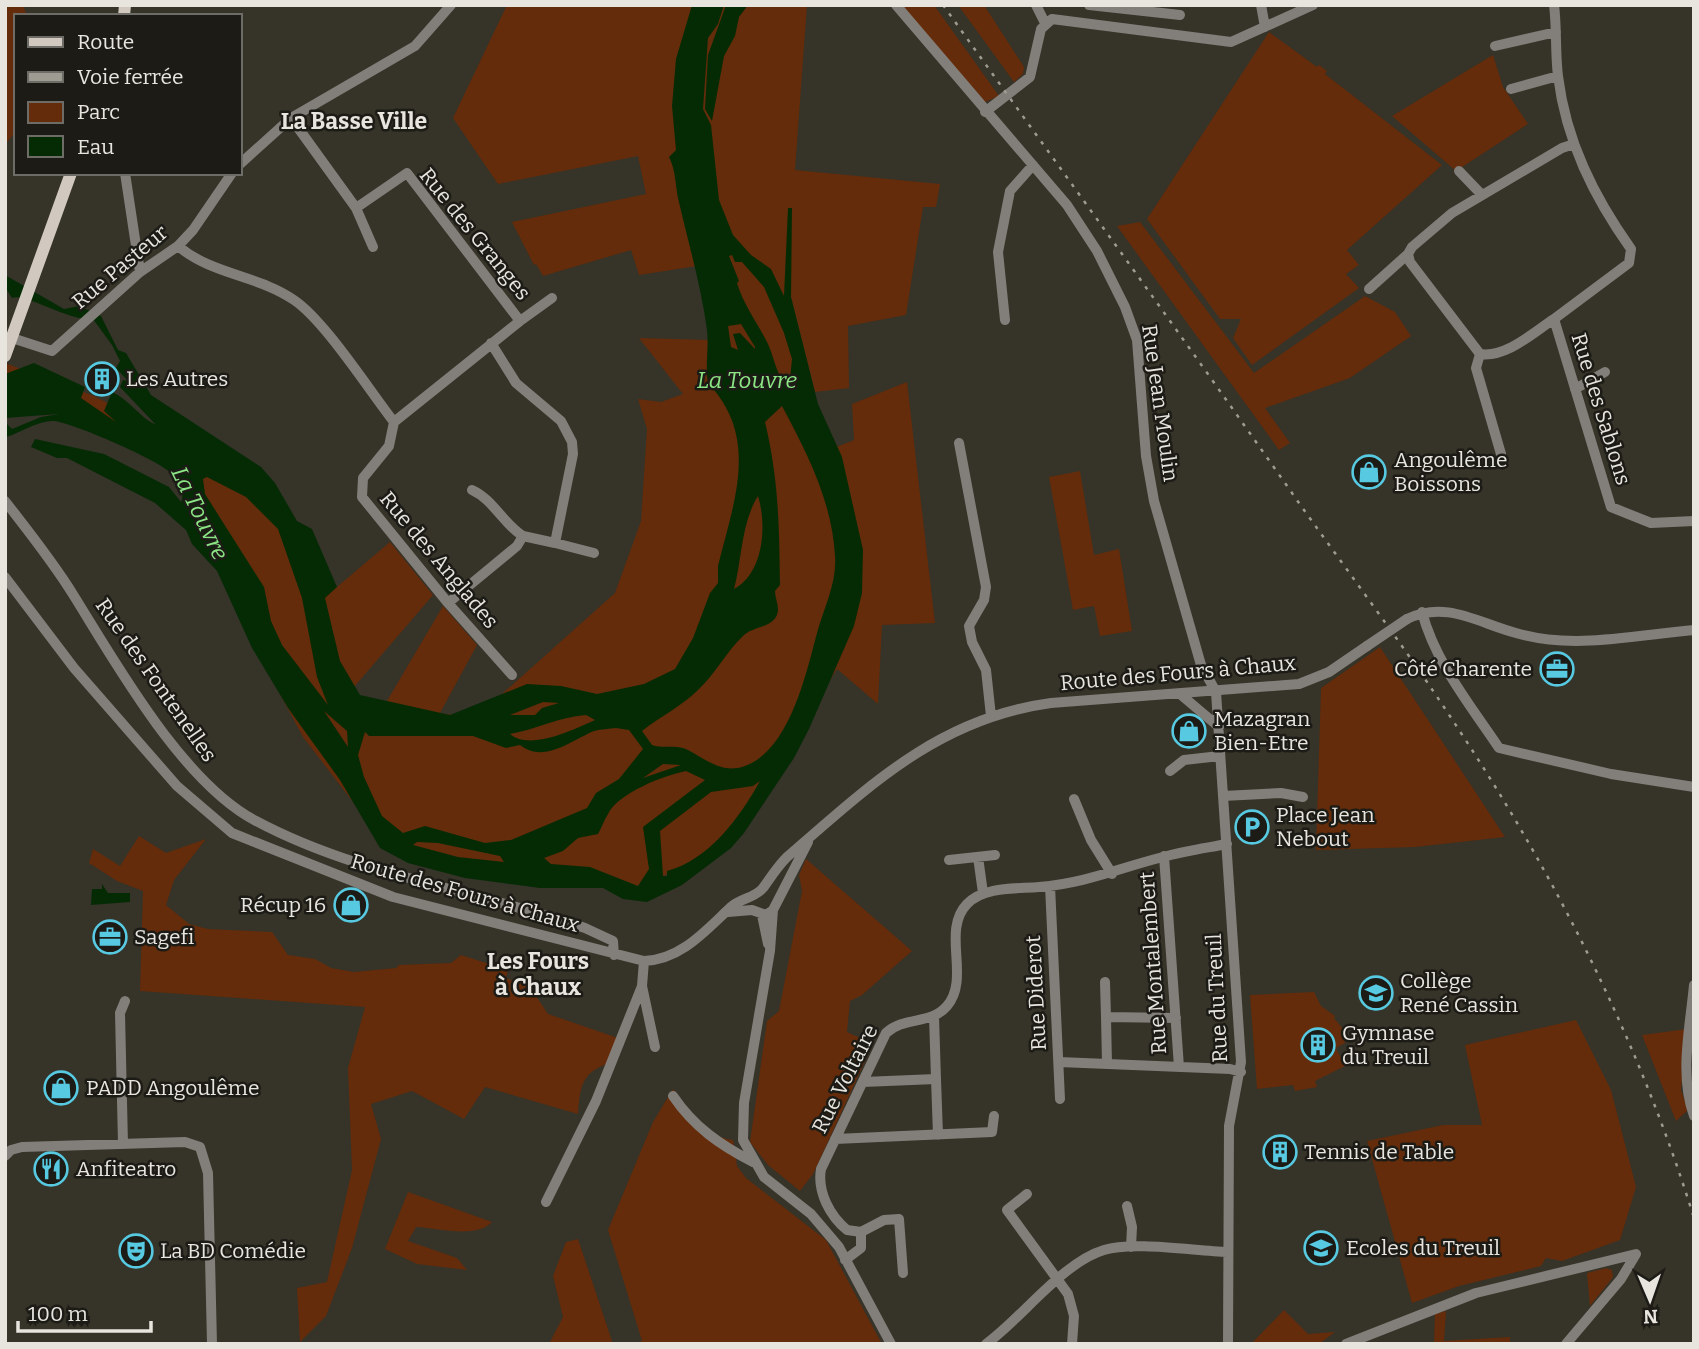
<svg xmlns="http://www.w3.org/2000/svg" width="1699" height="1349" font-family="Bitter,serif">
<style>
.green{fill:#642c0a}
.water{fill:#052b05;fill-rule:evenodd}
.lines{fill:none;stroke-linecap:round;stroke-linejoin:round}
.minor{stroke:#827e79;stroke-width:10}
.major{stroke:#d1c9bf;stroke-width:12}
.rail{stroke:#9d9b92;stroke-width:2.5;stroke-dasharray:3.5 7;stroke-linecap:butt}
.minor-bridge{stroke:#827e79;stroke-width:10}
.labels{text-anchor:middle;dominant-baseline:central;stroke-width:5;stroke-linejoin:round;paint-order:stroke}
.street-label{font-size:21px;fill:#e7e5de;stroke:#1c1b16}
.poi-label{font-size:21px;fill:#e7e5de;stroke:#1c1b16;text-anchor:start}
.neighbourhood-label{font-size:23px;font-weight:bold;fill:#e7e5de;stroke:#1c1b16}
.water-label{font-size:23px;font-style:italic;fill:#8be584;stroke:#1c1b16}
</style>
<rect width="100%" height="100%" fill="#363329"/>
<path class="green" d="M5,5H23L27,16H16V131L5,145Z
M507,5H807L795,170L940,184L936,207H923L906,315L848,326L849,388L815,392L791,297L790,257L787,302L829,450L854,440L852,404L907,382L935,623L882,625L878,704L837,669L743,820L716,848L637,890L513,878L383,841L303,737L241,622L178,470L5,386V363L94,396L264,484L313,597L337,587L390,542L433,595L348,694L384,706L443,606L477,645L440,713L458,716L502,694L615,593L641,521L647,429L638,399L661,402L683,394L639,338L710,340L697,266L639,275L631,250L543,276L536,264L534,265L512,222L646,194L638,156L498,184L453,118Z
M900,5H934L999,96L985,102Z
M958,5H984L1024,67L1023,74L1014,82Z
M1269,32L1317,67L1319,65L1327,71L1325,74L1442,165L1347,250L1359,265L1346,274L1359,288L1252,365L1233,338L1241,319H1220L1147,219Z
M1493,55L1503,87L1528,124L1456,171L1392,116Z
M1140,222L1254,373L1365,296L1395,312L1411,336L1350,378L1265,408L1290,443L1279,450L1117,226Z
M1080,471L1094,555L1119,549L1132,631L1100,636L1094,606L1073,610L1049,477Z
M1380,647L1505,837L1415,847L1316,850L1321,688Z
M139,836L166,853L206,839L174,880L166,905L189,924L208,929L272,932L288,955L315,959L331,968L354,972L396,968L399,965L451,963L461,955L508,970L506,978L530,987L548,1014L618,1038L607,1064C581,1073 580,1088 578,1114L485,1087L464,1119L412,1091L371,1104L381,1139L352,1248L326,1316L300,1342L297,1288L327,1282L352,1170L348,1068L365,1007L140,991L143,891L117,881L89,863L93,849L120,866Z
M806,859L912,951L862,995L850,1001L847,1032L873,1044L813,1174L800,1191L768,1165L750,1142L767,1021L779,1011L802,891L799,875Z
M1314,992L1321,1006L1335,1016L1334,1018L1343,1029L1345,1043L1336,1048L1345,1066L1315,1081L1317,1087L1295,1091L1293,1085L1257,1089L1250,995Z
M1576,1020L1611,1090L1636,1187L1620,1240L1562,1261L1546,1258L1541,1266L1459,1286L1412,1303L1367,1141L1443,1125H1482L1465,1045Z
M1687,1029L1681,1090L1688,1110L1676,1121L1642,1035Z
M673,1089C687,1110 706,1138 733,1140L737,1166L746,1178L826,1240L882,1344H633L642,1341L608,1230L653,1122Z
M408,1192L492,1222C476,1239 438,1228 416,1227L408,1241L457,1258L467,1270L417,1264L385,1249Z
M578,1239L613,1344H549L563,1317L553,1276L566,1242Z
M1606,1268L1612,1270L1613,1277L1590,1306L1587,1273Z
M1284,1310L1308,1334L1335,1332L1319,1344H1251Z
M1446,1311L1444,1341L1510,1337V1344H1434L1435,1314Z"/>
<path class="water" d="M692,5H724L718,24L708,38L703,109L711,125L719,200L733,235L751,255L771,269L784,296L788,208H792L791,297L818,404L842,457L863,550L862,593L854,626L809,729L794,758L744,833L731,848L682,885L647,902L623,899L603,888H540L465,878L408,863L380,848L340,780L288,708L252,648L217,571L192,544L186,530L155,503L67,458H57L31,447L35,439L104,454L169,487L181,502C185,493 180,481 172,474C159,460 73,423 54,421C37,420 13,437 5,437V422L12,429L41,417L59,414L5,418V374L34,363L85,387L81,398L116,422L104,411L112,392C129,399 140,418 156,425L120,387L123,380L128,381L116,368L120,361L112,345L93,319C67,321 25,292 12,298L5,287V275L64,309L79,306L101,316L118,350L126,353L151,395L261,467L275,483L297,521L312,529L337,587L325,598L340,661L360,695L450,715L527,684L561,686L597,694L644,684L675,669L693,638L710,593L718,583V566C734,501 760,438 708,383C705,364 709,349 707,330C701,285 688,242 678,198C675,183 676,171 669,157L676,150L672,106L676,59ZM732,255L735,262H742L764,287L784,333L792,359L790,380L784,383C775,370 774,356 767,342C757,322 744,306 737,283L739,281L729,256ZM741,324L755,347V349L740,333L733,334L738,350L731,347L728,326ZM782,406C807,453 832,501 835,556C837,583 824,607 817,633C806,674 789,753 742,767C721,773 705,759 688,750C677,744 663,749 652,745L642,731C661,716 682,706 698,690C716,673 726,652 743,636C752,627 769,628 776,617C781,608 775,600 775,591L780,585C779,525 779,481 765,422ZM207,477L246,497L278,529L302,598L317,677L328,705L282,645L271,621L264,587L205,494L203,479ZM758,496C767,525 764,573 734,589C742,560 741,523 758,496ZM543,702L559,703L542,708L535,715H510ZM324,711L347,731L348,747ZM586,715L595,720C573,730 529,751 510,734C534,730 559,717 586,715ZM616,728L629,730L643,749L619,779L596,793L587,808L511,840L485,843L425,826L403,833L382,816L364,777L358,755L365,732L369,736H473L506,748L520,745C544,764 572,740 594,731C601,729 609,729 616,728ZM663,764L681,765L643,778ZM686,771L705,780L643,827L649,869L638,886L590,867L551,864L544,858L563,851L578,838L598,834C602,827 604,820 608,814C618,793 665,775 686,771ZM760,781C740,817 709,860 667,871V876H663L660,831L711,792L753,786ZM417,842L438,843L500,856L504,862L458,857L413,845Z
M726,5H748L739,17L735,36L724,56L712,121L705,109L708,55Z
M102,884L108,893H130V902L91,905L92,889H102Z"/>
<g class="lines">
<path class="minor" d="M896,5L1067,205L1097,251L1125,307L1137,340L1146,456L1154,501L1201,665L1216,692L1241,1062L1229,1126L1228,1344
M1036,5L1045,23
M1089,5L1180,15
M1261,5L1265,27
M1554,5C1557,28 1555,52 1558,76C1566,141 1594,197 1631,249L1629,263L1554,319L1611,507L1651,523L1694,521
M1495,46L1556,32
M1511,89L1558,76
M985,112L1030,77L1041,29L1052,19L1231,42L1313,5
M291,118L356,208L373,247
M240,164L291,118L415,46L451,5
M1459,171L1482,195
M125,173L140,272
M356,208L407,173L520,321L394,422
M178,246C212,275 258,275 294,300C325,321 369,390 394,422L389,446L363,478L362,497L448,603L512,675
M1369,289L1408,254
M1554,319C1534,332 1506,358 1480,354L1410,262L1408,254L1412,247L1452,213L1562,148L1574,144
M1005,320L998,252L1010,191L1033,165
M520,321L552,298
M12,338L52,351L140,272L178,246L193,230L232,173
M1480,354L1476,368L1501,454
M1575,389L1605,372
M959,443L986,587L984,600L969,626L972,642L986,670L991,716
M472,490C494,500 503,524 523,536
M5,501C29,532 54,563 74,596C117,665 183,783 256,821C359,876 476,890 585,928L613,941L614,955
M555,543L594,553
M5,577L74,668L177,786L232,833L393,897L644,961C681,960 706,930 731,907C741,898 755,898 763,888C771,877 777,867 787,857C869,786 939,718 1051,703L1299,684L1329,672L1367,646
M448,603L517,546L523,536L555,543L573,454L572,442L561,421L516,383L491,343
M1422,612C1435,662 1471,706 1499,748L1611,774L1694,787
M1407,619C1446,600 1478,623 1516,633C1572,650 1636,635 1694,630
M1180,694L1219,727
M1170,771L1184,760L1220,756
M1223,796L1281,793L1303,797
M1074,799L1091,840L1112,874
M1164,856L1179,1067
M978,857L983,893
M949,860L995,855
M1050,886L1060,1099
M773,910L770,951L744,1103L743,1140L764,1177L811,1214L839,1247L891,1344
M728,912L752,910L766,915L773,910L808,842
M762,915L768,944
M1105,982L1106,1017
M1694,985C1690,1028 1679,1075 1694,1116
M642,986L655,1047
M934,1016L936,1079
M1059,1062L1230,1069L1241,1072
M1107,1064L1106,1017L1176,1018
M863,1082L936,1079L938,1135
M673,1096C694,1127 720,1145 753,1162
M835,1139L992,1132L994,1116
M123,1144L120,1013L125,1001
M5,1156L11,1150L22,1147L185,1142L200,1147L208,1173L212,1344
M1027,1194L1007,1210L1068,1294L1074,1316L1072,1344
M546,1202L596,1101L642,986L644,961
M1127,1206L1132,1227L1131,1247
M861,1232L884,1220L899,1219L903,1273
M845,1260L861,1248V1232L847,1230C830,1216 817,1192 821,1169L886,1033C904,1016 931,1025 947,1006C971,978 941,931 967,904C984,886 1017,889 1039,887C1086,883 1119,868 1163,857C1184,851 1206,848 1227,844
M986,1344C1022,1318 1063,1262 1104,1250C1133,1241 1194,1251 1227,1252
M1346,1344L1476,1293L1636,1254
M1566,1344L1621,1279L1636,1254"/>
<path class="major" d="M124,16L125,5
M5,356L71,173"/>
<path class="rail" d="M943,5C1062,171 1182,336 1299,503C1353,579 1410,654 1461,733C1559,882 1641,1047 1694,1218"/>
<path class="minor-bridge" d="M1367,646L1407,619"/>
</g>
<defs>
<symbol id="building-ring" viewBox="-11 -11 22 22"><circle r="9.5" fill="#1c1b16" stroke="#57c9e1" stroke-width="1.5"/><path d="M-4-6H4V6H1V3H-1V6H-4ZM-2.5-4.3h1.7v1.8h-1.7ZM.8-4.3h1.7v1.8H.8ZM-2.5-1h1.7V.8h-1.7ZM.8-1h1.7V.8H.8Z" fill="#57c9e1"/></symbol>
<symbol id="shop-ring" viewBox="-11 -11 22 22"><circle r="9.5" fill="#1c1b16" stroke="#57c9e1" stroke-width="1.5"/><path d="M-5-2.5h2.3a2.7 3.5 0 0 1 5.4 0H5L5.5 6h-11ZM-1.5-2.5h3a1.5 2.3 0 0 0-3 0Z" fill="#57c9e1"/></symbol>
<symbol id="office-ring" viewBox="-11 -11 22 22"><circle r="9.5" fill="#1c1b16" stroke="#57c9e1" stroke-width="1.5"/><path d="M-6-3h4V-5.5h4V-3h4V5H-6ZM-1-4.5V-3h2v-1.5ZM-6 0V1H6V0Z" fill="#57c9e1"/></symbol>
<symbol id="parking-ring" viewBox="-11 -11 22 22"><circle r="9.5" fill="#1c1b16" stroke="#57c9e1" stroke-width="1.5"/><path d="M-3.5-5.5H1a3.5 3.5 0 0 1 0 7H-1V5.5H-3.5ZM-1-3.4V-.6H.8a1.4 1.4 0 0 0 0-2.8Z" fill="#57c9e1"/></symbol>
<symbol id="school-ring" viewBox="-11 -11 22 22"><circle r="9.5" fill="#1c1b16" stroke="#57c9e1" stroke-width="1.5"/><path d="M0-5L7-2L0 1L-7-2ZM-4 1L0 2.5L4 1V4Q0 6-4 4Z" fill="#57c9e1"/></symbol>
<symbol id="restaurant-ring" viewBox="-11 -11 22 22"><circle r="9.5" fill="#1c1b16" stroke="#57c9e1" stroke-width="1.5"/><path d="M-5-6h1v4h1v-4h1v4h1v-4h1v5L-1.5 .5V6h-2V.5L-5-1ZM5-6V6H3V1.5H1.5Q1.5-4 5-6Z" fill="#57c9e1"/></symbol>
<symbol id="theatre-ring" viewBox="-11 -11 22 22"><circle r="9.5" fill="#1c1b16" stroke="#57c9e1" stroke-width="1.5"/><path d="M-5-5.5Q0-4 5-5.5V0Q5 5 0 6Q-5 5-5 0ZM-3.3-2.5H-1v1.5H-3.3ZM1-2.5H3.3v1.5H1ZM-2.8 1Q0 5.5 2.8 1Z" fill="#57c9e1"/></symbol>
</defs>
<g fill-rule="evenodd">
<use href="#building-ring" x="83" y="360" width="38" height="38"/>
<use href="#shop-ring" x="1350" y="453" width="38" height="38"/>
<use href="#office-ring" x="1538" y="650" width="38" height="38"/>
<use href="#shop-ring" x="1170" y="712" width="38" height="38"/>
<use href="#parking-ring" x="1233" y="808" width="38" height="38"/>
<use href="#shop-ring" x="332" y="886" width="38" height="38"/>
<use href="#office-ring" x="91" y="918" width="38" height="38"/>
<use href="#school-ring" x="1357" y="974" width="38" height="38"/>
<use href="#building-ring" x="1299" y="1026" width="38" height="38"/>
<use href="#shop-ring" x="42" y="1069" width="38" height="38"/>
<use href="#building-ring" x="1261" y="1133" width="38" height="38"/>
<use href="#restaurant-ring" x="32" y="1150" width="38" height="38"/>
<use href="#school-ring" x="1302" y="1229" width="38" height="38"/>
<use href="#theatre-ring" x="117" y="1232" width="38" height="38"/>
</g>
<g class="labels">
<g class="street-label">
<text transform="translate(475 234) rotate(51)">Rue des Granges</text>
<text transform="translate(120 267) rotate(-40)">Rue Pasteur</text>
<text transform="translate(1160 403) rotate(82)">Rue Jean Moulin</text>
<text transform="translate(1601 409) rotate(73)">Rue des Sablons</text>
<text transform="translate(439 560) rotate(50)">Rue des Anglades</text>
<text transform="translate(1178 673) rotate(-5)">Route des Fours à Chaux</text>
<text transform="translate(156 680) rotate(55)">Rue des Fontenelles</text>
<text transform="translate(465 893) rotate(16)">Route des Fours à Chaux</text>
<text transform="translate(1153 963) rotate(-94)">Rue Montalembert</text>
<text transform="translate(1036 993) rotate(-93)">Rue Diderot</text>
<text transform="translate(1217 998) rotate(-93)">Rue du Treuil</text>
<text transform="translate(845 1079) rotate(-63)">Rue Voltaire</text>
</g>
<g class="poi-label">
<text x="126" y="379">Les Autres</text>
<text x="1394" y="460">Angoulême<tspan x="1394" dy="24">Boissons</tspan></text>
<text x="1532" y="669" text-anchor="end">Côté Charente</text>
<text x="1214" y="719">Mazagran<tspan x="1214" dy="24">Bien-Etre</tspan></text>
<text x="1276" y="815">Place Jean<tspan x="1276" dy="24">Nebout</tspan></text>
<text x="326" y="905" text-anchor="end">Récup 16</text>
<text x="134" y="937">Sagefi</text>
<text x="1400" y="981">Collège<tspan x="1400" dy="24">René Cassin</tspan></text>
<text x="1342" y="1033">Gymnase<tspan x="1342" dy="24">du Treuil</tspan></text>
<text x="86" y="1088">PADD Angoulême</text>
<text x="1304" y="1152">Tennis de Table</text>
<text x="76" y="1169">Anfiteatro</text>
<text x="1346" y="1248">Ecoles du Treuil</text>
<text x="160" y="1251">La BD Comédie</text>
</g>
<g class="neighbourhood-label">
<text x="354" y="121">La Basse Ville</text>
<text x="538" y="961">Les Fours<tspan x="538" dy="26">à Chaux</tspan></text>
</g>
<g class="water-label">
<text x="747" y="380">La Touvre</text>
<text transform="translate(200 513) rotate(64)">La Touvre</text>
</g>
</g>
<rect width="1699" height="1349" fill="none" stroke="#e7e5de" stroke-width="14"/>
<rect x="14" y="14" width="228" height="161" fill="#1c1b16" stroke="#6d6c66" stroke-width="2"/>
<rect x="28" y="37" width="35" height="10" fill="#d1c9bf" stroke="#6d6c66" stroke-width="2"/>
<text x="77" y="49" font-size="21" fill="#e7e5de">Route</text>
<rect x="28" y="72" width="35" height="10" fill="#9d9b92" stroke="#6d6c66" stroke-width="2"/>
<text x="77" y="84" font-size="21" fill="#e7e5de">Voie ferrée</text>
<rect x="28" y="102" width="35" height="21" fill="#642c0a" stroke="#6d6c66" stroke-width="2"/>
<text x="77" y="119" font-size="21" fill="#e7e5de">Parc</text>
<rect x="28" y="136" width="35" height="21" fill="#052b05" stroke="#6d6c66" stroke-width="2"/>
<text x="77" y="154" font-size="21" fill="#e7e5de">Eau</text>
<g transform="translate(1650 1300) rotate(178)" stroke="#1c1b16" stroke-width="5" paint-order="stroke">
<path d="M0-5L12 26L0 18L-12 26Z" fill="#e7e5de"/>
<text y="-10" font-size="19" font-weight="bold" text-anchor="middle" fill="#e7e5de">N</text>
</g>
<path d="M18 1321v10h133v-10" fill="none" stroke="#e7e5de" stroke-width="3.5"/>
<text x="28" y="1321" font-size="21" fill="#e7e5de" stroke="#1c1b16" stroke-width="5" paint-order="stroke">100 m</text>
</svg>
